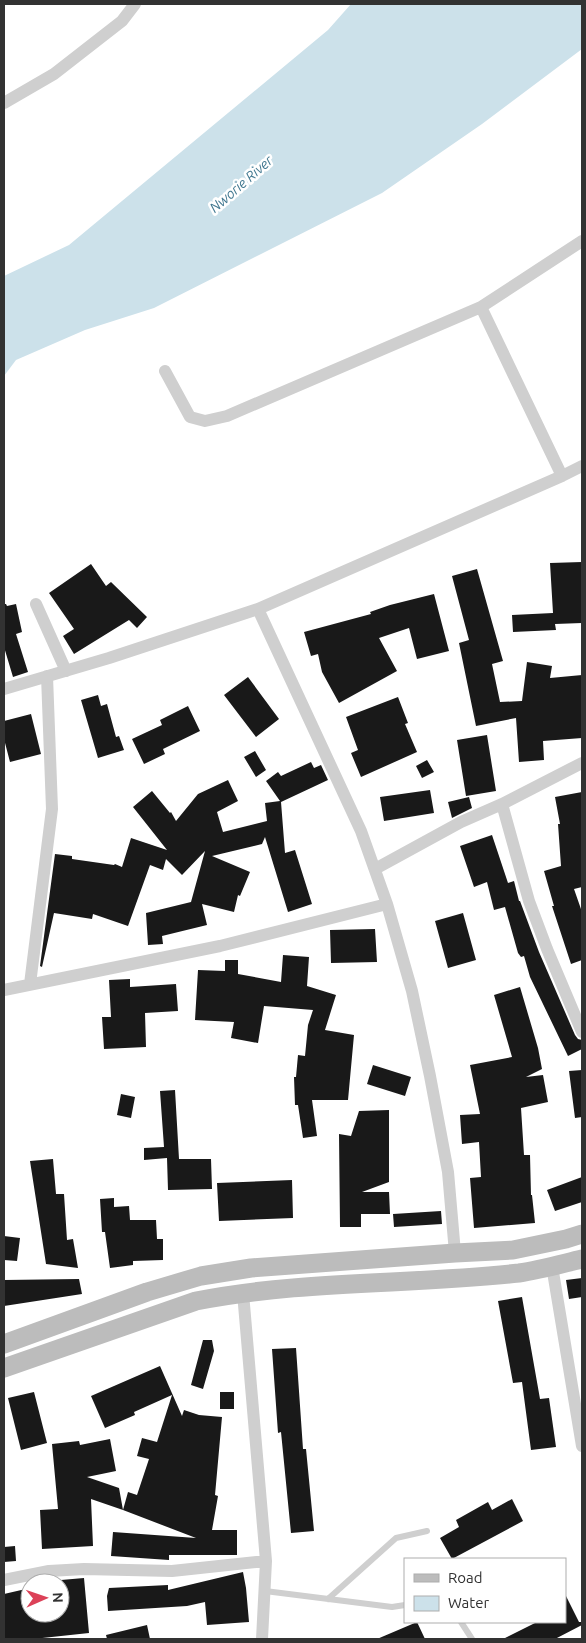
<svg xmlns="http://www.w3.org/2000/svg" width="586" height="1643" font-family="Ubuntu,sans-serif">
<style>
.water{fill:#cce1ea}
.building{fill:#191919}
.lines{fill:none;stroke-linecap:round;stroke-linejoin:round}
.service{stroke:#cfcfcf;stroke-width:6}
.minor{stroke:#cfcfcf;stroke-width:12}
.secondary{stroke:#bcbcbc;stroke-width:19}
.labels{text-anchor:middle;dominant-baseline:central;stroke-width:5;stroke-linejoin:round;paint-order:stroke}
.water-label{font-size:14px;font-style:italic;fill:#437991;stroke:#fff}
</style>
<rect width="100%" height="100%" fill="#fff"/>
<path class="water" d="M351,4H582V49L482,124L382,193L154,308L85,330L16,360L4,376V276L69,245L328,30Z"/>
<path class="building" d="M582,562V623L555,624L556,630L513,632L512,615L553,613L550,563Z
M91,564L106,586L111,582L147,617L137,628L129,620L74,654L63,636L74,629L49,593Z
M477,569L503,661L492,664L500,702L522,701L527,662L552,666L550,678L582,675V738L543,741L544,760L519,762L516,718L476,726L459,643L469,640L452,576Z
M434,594L449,651L417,659L409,628L379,638L397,671L339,703L322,672L318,654L311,656L304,632L371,614L370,612L390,605Z
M4,604H6L7,606L16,604L22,632L16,634L28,672L13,677L4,647Z
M248,677L279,719L256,737L224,695Z
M98,695L101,706L107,704L116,737L119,736L124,750L98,758L81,700Z
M398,697L408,723L405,724L417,752L361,777L351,753L358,750L346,717Z
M188,706L200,731L163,749L165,754L144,764L132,739L162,725L160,720Z
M31,714L41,754L10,762L4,739V721Z
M487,735L496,791L466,796L457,740Z
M255,751L266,770L256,777L244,757Z
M427,760L434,772L422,778L416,766Z
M311,762L314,768L321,765L328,780L281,802L285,853L295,850L312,904L288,912L265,837L262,844L212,856L250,872L240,896L238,895L234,912L202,904L207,925L162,936L163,944L148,945L146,913L191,902L205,851L182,875L166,859L163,870L150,865L128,926L93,914L92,919L54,913L42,967L40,966L55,854L72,856V859L114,865L115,864L122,867L131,838L167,850L133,807L152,791L170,813L171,812L176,821L198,794L228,780L238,801L217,812L223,832L267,821L265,803L280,801L266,781L278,772L281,776Z
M430,790L434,813L384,821L380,797Z
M582,792V887L574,889L582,912V960L571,964L552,906H554L544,871L561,866L558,824H560L555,797Z
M469,797L472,808L452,818L448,802Z
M492,835L508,883L514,881L519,901H520L539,952L575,1035L578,1039L582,1040V1049L568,1056L530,977L524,956L521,957L518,953L505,907L494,910L487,882L474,887L460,846Z
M463,913L476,960L448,968L435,921Z
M375,929L377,962L331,963L330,930Z
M283,955L309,957L307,986L336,995L325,1030L354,1035L348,1100H312L317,1136L303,1138L298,1105H295L294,1077H296L298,1055L305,1056L308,1025L313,1010L264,1006L258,1043L231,1038L234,1022L195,1020L198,970L225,971V960H238V974L281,982Z
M130,979V987L176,984L178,1011L145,1013L146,1047L104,1049L102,1017H111L109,980Z
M520,987L538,1048L542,1069L526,1077L543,1075L548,1102L521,1108L524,1155H530L531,1195H532L535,1223L474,1228L470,1178L481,1177L479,1142L462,1144L460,1115L480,1114L470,1065L512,1057L494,995Z
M373,1065L411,1077L405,1096L367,1084Z
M582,1070V1117L575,1118L569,1071Z
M175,1090L179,1159H211L212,1189L168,1190L167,1158L144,1160V1148L164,1147L160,1091Z
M121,1094L135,1097L131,1118L117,1115Z
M389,1110V1182L362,1192H389L390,1214H361V1227H340L339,1134L351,1136L359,1111Z
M53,1159L56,1194H64L67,1240L73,1239L78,1268L46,1264L30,1161Z
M582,1177V1202L555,1211L547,1190Z
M292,1180L293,1218L219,1221L217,1183Z
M114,1198V1207L129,1206L130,1220H156L157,1239H163V1260L133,1261V1265L110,1268L105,1232H102L100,1199Z
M441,1211L442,1224L394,1227L393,1214Z
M4,1236L20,1238L17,1261L4,1260Z
M582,1278V1297L569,1299L566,1280Z
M79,1279L82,1294L4,1306V1280Z
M522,1297L540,1399L549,1398L556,1447L531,1450L522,1382L513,1383L498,1301Z
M203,1340H212L214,1351L203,1389L191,1385Z
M296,1348L303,1449H306L314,1531L291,1533L281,1432L278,1433L272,1349Z
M160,1366L182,1416L184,1410L199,1415L222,1417L215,1495L218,1496L212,1530H237V1555H169V1560L111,1556L113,1532L196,1538L123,1510L128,1492L137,1495L149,1459L137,1456L142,1438L157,1442L172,1395L134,1412L135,1415L105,1428L91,1396Z
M34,1392L47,1443L21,1450L8,1398Z
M220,1392H234V1409H220Z
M110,1439L116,1471L87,1477L119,1488L123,1510L91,1499L93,1546L42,1549L40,1510L58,1509L52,1444L79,1441L80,1445Z
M512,1499L523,1521L452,1559L440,1538L459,1527L456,1520L488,1502L492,1510Z
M15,1546L16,1561L4,1562V1547Z
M243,1572L246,1588L249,1622L207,1625L205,1602L187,1606L108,1611L107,1596L109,1588L168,1585V1590Z
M84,1578L89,1633L33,1639H4V1594L30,1588V1613H63L61,1580Z
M565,1594L579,1622H582V1625L555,1639H503L537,1622H565Z
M417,1622L425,1639H377Z
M147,1625L150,1639H107L106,1635Z"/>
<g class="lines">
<path class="service" d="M265,1591L392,1607L405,1605
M328,1599L396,1538L427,1531
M461,1622L472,1639"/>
<path class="minor" d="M4,103L54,74L122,21L135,4
M165,371L190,417L205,421L227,416L481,307
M562,476L481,307L582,241
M36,604L66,671
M258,609L361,831L387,904L412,991L430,1076L448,1172L455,1253
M4,689L109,658L258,609L562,476L582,466
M502,804L529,901L547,949L582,1032
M375,869L461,822L502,804L582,763
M30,984L52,809L47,676
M4,990L220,946L387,904
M552,1266L582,1446
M243,1293L266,1561L262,1639
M4,1580L49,1571L84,1569L172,1571L266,1561"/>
<path class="secondary" d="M4,1344L147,1292L201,1276L251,1268L455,1253L513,1250L566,1239L582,1234
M4,1368L196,1301C303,1280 411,1285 519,1273C540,1270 561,1264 582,1259"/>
</g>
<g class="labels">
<g class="water-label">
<text transform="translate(241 184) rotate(-41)">Nworie River</text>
</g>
</g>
<rect width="586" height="1643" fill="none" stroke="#323232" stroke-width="10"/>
<rect x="404" y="1558" width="162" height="65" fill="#ffffff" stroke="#adadad"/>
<rect x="414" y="1574" width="25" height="8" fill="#bcbcbc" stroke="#adadad"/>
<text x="448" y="1583" font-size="15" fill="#323232">Road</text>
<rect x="414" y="1596" width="25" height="15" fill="#cce1ea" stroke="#adadad"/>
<text x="448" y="1608" font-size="15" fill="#323232">Water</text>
<g transform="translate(45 1598) rotate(88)"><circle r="24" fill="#ffffff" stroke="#adadad"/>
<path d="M0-4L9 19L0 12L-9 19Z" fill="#dc4158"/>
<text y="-8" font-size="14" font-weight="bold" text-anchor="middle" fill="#323232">N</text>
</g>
</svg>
